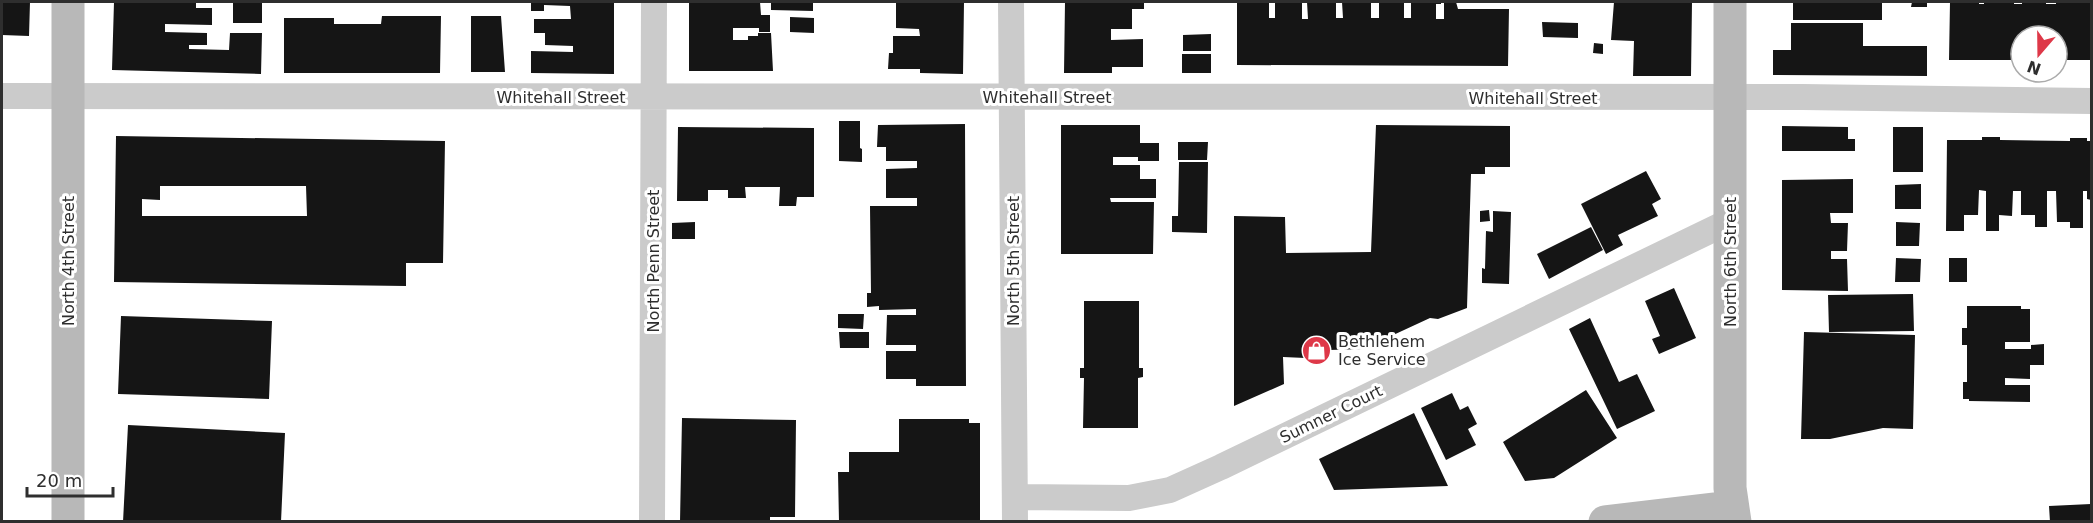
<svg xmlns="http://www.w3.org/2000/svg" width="2093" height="523" font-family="'DejaVu Sans',sans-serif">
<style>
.building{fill:#151515;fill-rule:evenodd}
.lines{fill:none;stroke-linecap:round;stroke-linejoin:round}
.street{stroke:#cbcbcb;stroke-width:26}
.secondary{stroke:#b8b8b8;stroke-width:33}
.labels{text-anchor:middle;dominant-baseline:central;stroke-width:6;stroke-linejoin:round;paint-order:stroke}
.street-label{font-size:16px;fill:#2e2e2e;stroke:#fff}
.poi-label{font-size:16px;fill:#2e2e2e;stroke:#fff;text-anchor:start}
</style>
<rect width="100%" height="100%" fill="#fff"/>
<path class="building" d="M2,2H30L29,36L2,35Z
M114,2H196V8H212V25L165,24V32L207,33V45H189V49L229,50L230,33H262L261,74L112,70Z
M233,2H262V23H233Z
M531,2H614V74L531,73V51L573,52V46L545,45V33H534V19H571L570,6L544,5V11H531Z
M689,2H760L761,15H770V32H759V28H733V40H748V36H758V33H771L773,71H689Z
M771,2H813V11L771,10Z
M896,2H964L963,74L920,73V69H888L889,53H893V36H920L919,29L896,28Z
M1065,2H1144V9H1132V29H1111V40L1143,39V67H1112V73H1064Z
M1237,2H1269V18H1275V2H1302V19H1308L1307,2H1336V18H1343L1342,2H1371V18H1379V2H1404V18H1411V2H1441V4H1436V19H1444V2H1456L1458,9H1509L1508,66L1237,65Z
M1614,2H1692L1691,76H1633L1634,41L1611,40Z
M1793,2H1882V20H1793Z
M1912,2H1927V7H1911Z
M1950,2H1979V4H1984V2H2014V4H2022V2H2046V4H2056V2H2091V60H2057V36H2021V60H1949Z
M382,16H441L440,73H284V18H334V24H381Z
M471,16H501L505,72H471Z
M790,17L814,18V33L790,32Z
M1542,22L1578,23V38L1543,37Z
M1791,23H1863V46H1927V76L1773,75V50H1791Z
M1211,34V51H1183V35Z
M1594,43L1603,44V54L1593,53Z
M1182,54H1211V73H1182Z
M839,121H860V148L862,149V162L839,161Z
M965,124L966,386H916V379H886V351H916V345H886L887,315H916V309L879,310V306L867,307V293H871L870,206H917V198H886V169L917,168V161H886V147H877L878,125Z
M1061,125H1140V143H1159V161H1138V157H1113V165H1140V179H1156V198H1110L1111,202H1154L1153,254H1061Z
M1376,125L1510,126V167H1485V174H1471L1467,308L1438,319L1430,318L1363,349L1329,350L1328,359L1283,357L1284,384L1234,406V216L1285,217L1286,253L1371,252Z
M1782,126L1848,127V139H1855V151H1782Z
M678,127L814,128V197H797L796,206H779L780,187H745L746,198H728V190H708V201H677Z
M1893,127H1923V172H1893Z
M116,136L445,141L443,263H406V286L114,282ZM160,186H306L307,216H142V199L160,200Z
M1982,137H2000V140L2070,141V138H2087V141H2091V200L2087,199V191H2083V228H2070V222H2057L2056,191H2047V227H2035V215H2021V191H2013L2012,216L1999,215V231H1986V191L1979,190L1978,215H1964V231H1946L1947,140H1982Z
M1178,142H1208L1207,160H1178Z
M1179,162H1208L1207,233L1172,232V216H1178Z
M1646,171L1661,199L1652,204L1658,216L1618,235L1623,245L1606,254L1581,204Z
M1853,179V213H1830L1831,223H1848L1847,251H1831V259H1847L1848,291L1782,290V180Z
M1921,184V209H1895V185Z
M1489,210L1490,221L1480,222V211Z
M1493,211L1511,212L1509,284L1482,283V268L1485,269L1486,231L1493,232Z
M695,222V239H672V223Z
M1896,222L1920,223L1919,246H1896Z
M1591,227L1603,250L1549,279L1537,254Z
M1896,258L1921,259L1920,282H1895Z
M1949,258H1967V282H1949Z
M1674,288L1696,338L1659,354L1652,339L1660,336L1645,301Z
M1913,294L1914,331L1829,332L1828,295Z
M1084,301H1139V368H1143V377L1138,378V428H1083L1084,378H1080V368H1084Z
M1967,306H2021V309H2030V342H2005V349H2031V345L2044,344V365H2030V379L2005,378V385H2030V402L1969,401V399H1963V382H1967V345H1962V328H1967Z
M838,314H864L863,329L838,328Z
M121,316L272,321L269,399L118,394Z
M1590,318L1619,382L1637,374L1655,411L1617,429L1569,329Z
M839,332H869V348H840Z
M1804,332L1915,335L1913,429L1883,428L1830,439H1801Z
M1586,390L1617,438L1554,478L1525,481L1503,442Z
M1452,393L1460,410L1468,406L1477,424L1468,429L1476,445L1446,460L1421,408Z
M1414,413L1448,486L1334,490L1319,459Z
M682,418L796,420L795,517H770V522H680Z
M899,419H969V423H980V522H839L838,472H849V452H899Z
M128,425L285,433L281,522H123Z
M2091,504V522H2050L2049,506Z"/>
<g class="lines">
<path class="street" d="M1011,2L1015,522
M2,96L1803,97L2092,101
M1015,497L1129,498L1170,490L1221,467L1730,221
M652,522L654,2"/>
<path class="secondary" d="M1730,2V488L1735,522
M68,522V2
M1605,522L1732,507"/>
</g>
<defs>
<symbol id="shop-disc" viewBox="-11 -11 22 22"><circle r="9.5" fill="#de3848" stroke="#fff"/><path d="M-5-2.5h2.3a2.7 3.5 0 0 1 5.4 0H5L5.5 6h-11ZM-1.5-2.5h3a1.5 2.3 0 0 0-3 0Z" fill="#fff"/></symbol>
</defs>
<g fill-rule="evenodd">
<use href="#shop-disc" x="1300" y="334" width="33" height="33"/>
</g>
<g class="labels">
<g class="street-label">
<text x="561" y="97">Whitehall Street</text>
<text x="1047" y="97">Whitehall Street</text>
<text x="1533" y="98">Whitehall Street</text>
<text transform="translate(68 261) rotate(-90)">North 4th Street</text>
<text transform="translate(653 261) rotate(-90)">North Penn Street</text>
<text transform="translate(1013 261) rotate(-90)">North 5th Street</text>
<text transform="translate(1730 262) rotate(-90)">North 6th Street</text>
<text transform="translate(1331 414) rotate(-26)">Sumner Court</text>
</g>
<g class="poi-label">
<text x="1338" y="341">Bethlehem<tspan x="1338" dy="18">Ice Service</tspan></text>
</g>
</g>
<rect width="2093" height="523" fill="none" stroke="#2e2e2e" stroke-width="6"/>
<g transform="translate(2039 54) rotate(200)"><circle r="28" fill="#ffffff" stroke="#ababab" stroke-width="1.5"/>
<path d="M0-4.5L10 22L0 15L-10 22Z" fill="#de3848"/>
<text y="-9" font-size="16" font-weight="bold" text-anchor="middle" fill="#2e2e2e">N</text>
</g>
<path d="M27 487v9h86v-9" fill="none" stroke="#2e2e2e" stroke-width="3"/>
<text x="36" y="487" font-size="18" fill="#2e2e2e" stroke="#ffffff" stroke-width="4.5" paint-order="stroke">20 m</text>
</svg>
